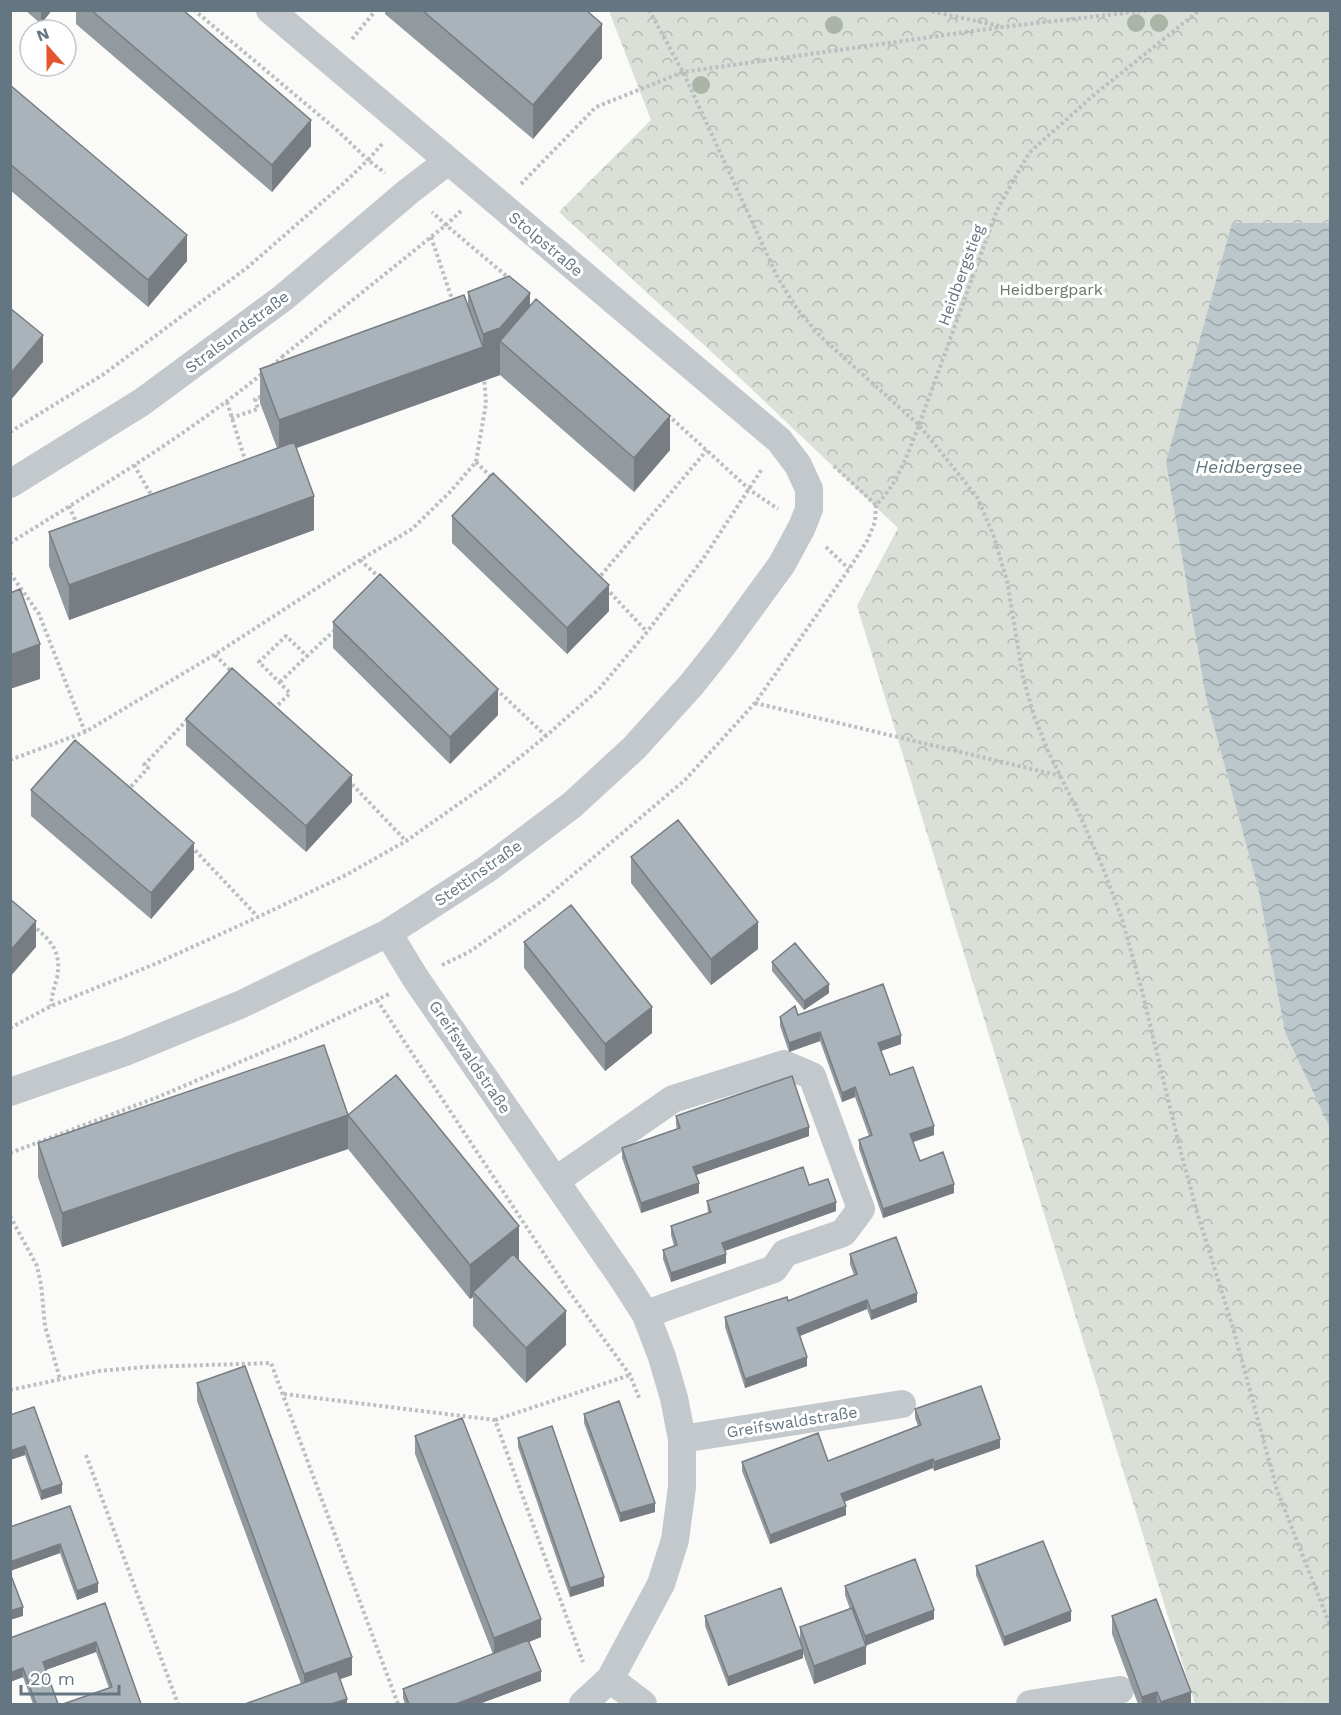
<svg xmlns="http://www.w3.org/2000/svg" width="1341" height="1715" font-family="'Work Sans',sans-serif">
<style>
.park{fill:url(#park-crowns)}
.water{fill:url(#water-waves)}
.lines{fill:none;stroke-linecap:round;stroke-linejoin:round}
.path{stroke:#bbbfc2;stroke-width:4;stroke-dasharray:3 3;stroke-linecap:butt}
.minor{stroke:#c3c8cc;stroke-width:28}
.tree{fill:#aab4a7}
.wall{fill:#929a9f}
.shaded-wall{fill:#777d82}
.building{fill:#aab3b9;stroke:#777d82;stroke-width:1.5}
.labels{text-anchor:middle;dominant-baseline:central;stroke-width:6;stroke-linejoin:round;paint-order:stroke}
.street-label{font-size:16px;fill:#657683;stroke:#fff}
.park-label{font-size:16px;fill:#687a64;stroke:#fff}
.water-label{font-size:18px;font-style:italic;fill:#60757c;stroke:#fff}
</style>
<defs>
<pattern id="park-crowns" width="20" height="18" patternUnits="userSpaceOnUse" patternTransform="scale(1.5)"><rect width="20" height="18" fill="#dadfd7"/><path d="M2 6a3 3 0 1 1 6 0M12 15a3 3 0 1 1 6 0" fill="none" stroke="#b4b9b4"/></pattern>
<pattern id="water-waves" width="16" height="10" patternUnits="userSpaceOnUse" patternTransform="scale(1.5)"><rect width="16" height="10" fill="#bbc7cb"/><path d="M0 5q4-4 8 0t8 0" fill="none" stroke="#9ca6aa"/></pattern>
</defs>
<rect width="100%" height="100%" fill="#fafaf8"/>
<path class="park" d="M609,11H1330V1704H1195L857,606L898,528L741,379L559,212L651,120Z"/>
<path class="water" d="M1232,223H1330V1128L1285,1032L1259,891L1206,697L1166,462Z"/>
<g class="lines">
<path class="path" d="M649,10L683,72L778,278L797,309L821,337L919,425L977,497L993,534L1007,581L1023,677L1034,716L1048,751L1082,820L1103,868L1122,919L1141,987L1181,1153L1197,1212L1233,1328L1277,1490L1330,1625
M926,10L999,26
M352,39L376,10
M382,144L368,160L385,173
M521,184L596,107L683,72L1002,27L1152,10
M461,211L446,225L510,279
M431,237L453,302
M285,363L283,356L446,225L432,212
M272,366L283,356
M227,402L246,463
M668,415L750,490L778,509
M231,418L258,409L255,399L263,396
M10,432L104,374L248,267L343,184L368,160L338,131L194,10
M476,462L493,479
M134,465L153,498
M834,466L876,505C898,484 908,453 919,425L997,210L1029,153L1095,94L1200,10
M69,506L77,524
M10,543C97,489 184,437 263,373
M826,547L849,569
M360,560L380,578
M10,573L39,614L85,732
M597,580L707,450
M606,588L647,632
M215,655L233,673
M280,682L307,656
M496,689L546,736
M755,703L1061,776
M274,709L290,693L259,662L286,636L307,656L336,629
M10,760L85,732L214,655L360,560L412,529L450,492L476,462L486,403L484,376
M348,780L406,841
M127,791L148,768L144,765L189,718
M191,846L258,917
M32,925C51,940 62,952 57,978C54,989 52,993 51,1006
M442,965L469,952L542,901L685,780L755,703L849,569L867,541L875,522L876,505
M377,1000L568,1290L630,1375L640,1400
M10,1028L51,1006L155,964L258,917L346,875L406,841L487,784L546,736L599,689L647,632L703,559L762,469
M10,1153L158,1097L296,1038L389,994
M10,1216L37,1266L41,1284L45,1326L60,1379
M10,1390L99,1371L144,1367L271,1363L398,1704
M284,1394L495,1420L583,1662
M495,1420L630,1375
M86,1455L178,1704"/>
<path class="minor" d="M10,484L142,402L283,298L409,191L448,161
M388,933L416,979L623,1279L646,1315L662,1357L674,1398L682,1439V1487L675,1540L661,1584L610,1679L583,1704
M10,1092L125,1052L242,1004L388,933L487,869L572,805L634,748L692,684L723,645L782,564L802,527L809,509V489L798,465L779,440L270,10
M555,1181L673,1099L784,1064L812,1076L861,1209L843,1233L785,1253L774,1269L663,1308L646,1315
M682,1439L902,1404
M610,1679L643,1704
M1030,1704L1120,1690"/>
</g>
<g class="tree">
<circle cx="1136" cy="23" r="9"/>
<circle cx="1159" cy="23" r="9"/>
<circle cx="834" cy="25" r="9"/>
<circle cx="701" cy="85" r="9"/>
</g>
<path class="wall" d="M25,10H52L41,24Z
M76,10H183L311,146L272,192L76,24Z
M385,10H586L602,58L533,139L385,14Z
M10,85L187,261L148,307L10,190Z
M468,292L530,306L670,450L634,492L500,375L297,448L314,530L69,620L49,566V532L277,448L260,403V369L468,306Z
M452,516L609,611L567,654L452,543Z
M333,622L498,715L450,764L333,648Z
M186,719L352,802L306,852L186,745Z
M31,790L194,869L151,919L31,816Z
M631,857L758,949L711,985L631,883Z
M524,942L652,1033L605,1071L524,968Z
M772,962L829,993L804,1010L772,971Z
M798,1015L901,1044L881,1051L890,1075L934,1135L913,1142L920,1161L954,1193L883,1218L859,1149V1140L869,1136L855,1097L842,1102L820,1041L789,1052L780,1026V1017Z
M348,1115L519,1260L566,1345L526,1383L473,1326V1297L470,1299L348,1149Z
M676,1116L809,1136L696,1175L699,1193L641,1213L622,1158V1148L677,1129L676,1125Z
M38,1143L348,1149L62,1247L38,1177Z
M809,1185L836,1211L724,1251L726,1263L671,1282L663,1259V1250L674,1246L671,1235V1226L708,1213L707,1201Z
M850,1254L917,1302L871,1320L867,1309L800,1336L807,1366L745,1388L725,1327V1317L788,1301L854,1275L850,1264Z
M197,1383L352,1675L340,1679L347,1704L301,1684L197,1401Z
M915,1409L1000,1448L934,1471L933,1468L844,1502L846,1515L770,1544L742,1471V1462L828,1461L918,1426L915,1418Z
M584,1414L655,1512L620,1522L584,1423Z
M10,1415L62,1493L41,1500L25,1455L10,1460Z
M415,1436L541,1637L529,1642L541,1681L479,1704H405L403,1698V1689L493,1654L415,1454Z
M518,1438L604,1586L570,1597L518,1447Z
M70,1506L98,1592L77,1600L60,1553L10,1571V1527Z
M976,1566L1071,1621L1004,1646L976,1575Z
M845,1586L934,1619L866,1645V1664L814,1684L803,1653V1658L728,1686L705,1626V1616L800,1641V1627L850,1609L845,1595Z
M105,1603L141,1704L109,1688L96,1652L45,1670L58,1704H33L23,1677L10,1682V1638Z
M1112,1616L1191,1704H1138L1112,1634Z"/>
<path class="shaded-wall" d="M41,10H52L41,24Z
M602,24V58L533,139V105Z
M311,120V146L272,192V165Z
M187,235V261L148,307V280Z
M530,293V341H500V375L279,454V420L483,347V334Z
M43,335V362L10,401V374Z
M670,416V450L634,492V458Z
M314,496V530L69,620V585Z
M609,585V611L567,654V628Z
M40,644V679L10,689V655Z
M498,689V715L450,764V737Z
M352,775V802L306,852V826Z
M194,843V869L151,919V893Z
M36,921V947L10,977V951Z
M758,922V949L711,985V959Z
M829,984V993L804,1010V1001Z
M652,1007V1033L605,1071V1044Z
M820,1032V1041L789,1052V1043Z
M901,1035V1044L878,1052V1043Z
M855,1087V1097L842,1102V1093Z
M348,1115V1149L62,1247V1213Z
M934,1126V1135L910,1143V1134Z
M809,1127V1136L693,1176V1167Z
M699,1183V1193L641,1213V1203Z
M954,1184V1193L883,1218V1209Z
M836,1202V1211L722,1252V1243Z
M519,1226V1260L473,1292V1297L470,1299V1265Z
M726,1254V1263L671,1282V1273Z
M917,1293V1302L871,1320V1311Z
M867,1300V1309L797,1337V1328Z
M566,1311V1345L526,1383V1348Z
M807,1357V1366L745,1388V1379Z
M1000,1439V1448L934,1471V1462Z
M25,1446V1455L10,1460V1451Z
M933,1459V1468L841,1503V1494Z
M62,1484V1493L41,1500V1491Z
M655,1503V1512L620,1522V1513Z
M846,1506V1515L770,1544V1535Z
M60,1544V1553L10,1571V1562Z
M604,1577V1586L570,1597V1588Z
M98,1583V1592L77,1600V1591Z
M23,1607V1616L10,1620V1611Z
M934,1610V1619L865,1646V1636Z
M1071,1611V1621L1004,1646V1637Z
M541,1619V1637L494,1656V1638Z
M96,1642V1652L43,1671V1662Z
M866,1646V1664L814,1684V1666Z
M803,1649V1658L728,1686V1677Z
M352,1657V1675L304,1692V1674Z
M23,1668V1677L10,1682V1673Z
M541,1671V1681L479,1704H456Z
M1157,1692V1704H1142V1697Z
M1191,1692V1704H1161V1702Z
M347,1699V1704H331Z"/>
<path class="building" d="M91,10H183L311,120L272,165Z
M422,10H586L602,24L533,105Z
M10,85L187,235L148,280L10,164Z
M509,276L530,293L500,328L483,334L468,292Z
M464,295L483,347L279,420L260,369Z
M536,299L670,416L634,458L500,341Z
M10,308L43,335L10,374Z
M294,442L314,496L69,585L49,532Z
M493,473L609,585L567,628L452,516Z
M380,574L498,689L450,737L333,622Z
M20,589L40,644L10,655V593Z
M232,668L352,775L306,826L186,719Z
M75,740L194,843L151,893L31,790Z
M678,820L758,922L711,959L631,857Z
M10,899L36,921L10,951Z
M571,905L652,1007L605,1044L524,942Z
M795,943L829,984L804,1001L772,962Z
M883,984L901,1035L878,1043L890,1075L913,1067L934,1126L910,1134L920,1161L943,1152L954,1184L883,1209L859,1140L872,1135L855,1087L842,1093L820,1032L789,1043L780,1017L795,1006L798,1015Z
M324,1045L348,1115L62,1213L38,1143Z
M396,1075L519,1226L470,1265L348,1115Z
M792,1076L809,1127L693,1167L699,1183L641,1203L622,1148L680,1128L676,1116Z
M803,1167L809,1185L828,1179L836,1202L722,1243L726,1254L671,1273L663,1250L677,1245L671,1226L711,1212L707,1201Z
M896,1237L917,1293L871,1311L867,1300L797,1328L807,1357L745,1379L725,1317L787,1297L788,1301L857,1274L850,1254Z
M513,1254L566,1311L526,1348L473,1292Z
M245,1366L352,1657L304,1674L197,1383Z
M981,1386L1000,1439L934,1462L933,1459L841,1494L846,1506L770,1535L742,1462L818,1433L828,1461L921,1425L915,1409Z
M619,1401L655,1503L620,1513L584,1414Z
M34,1407L62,1484L41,1491L25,1446L10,1451V1415Z
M462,1418L541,1619L494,1638L415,1436Z
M552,1426L604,1577L570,1588L518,1438Z
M70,1506L98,1583L77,1591L60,1544L10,1562V1527Z
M1043,1541L1071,1611L1004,1637L976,1566Z
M915,1559L934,1610L865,1636L845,1586Z
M10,1573L23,1607L10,1611Z
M781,1588L803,1649L728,1677L705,1616Z
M1156,1599L1191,1692L1161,1702L1157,1692L1142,1697L1112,1616Z
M105,1603L141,1704H63L112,1687L96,1642L43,1662L58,1704H36L23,1668L10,1673V1638Z
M852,1608L866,1646L814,1666L800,1627Z
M528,1640L541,1671L456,1704H409L403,1689Z
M337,1671L347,1699L331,1704H245Z"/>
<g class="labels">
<g class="street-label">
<text transform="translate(546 244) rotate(40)">Stolpstraße</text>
<text transform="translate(961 275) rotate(-70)">Heidbergstieg</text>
<text transform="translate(237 332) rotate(-37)">Stralsundstraße</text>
<text transform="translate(478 873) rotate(-35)">Stettinstraße</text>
<text transform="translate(470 1057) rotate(56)">Greifswaldstraße</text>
<text transform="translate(792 1422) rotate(-9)">Greifswaldstraße</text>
</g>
<g class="park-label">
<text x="1051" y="289">Heidbergpark</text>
</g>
<g class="water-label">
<text x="1249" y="466">Heidbergsee</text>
</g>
</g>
<rect width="1341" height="1715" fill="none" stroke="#657683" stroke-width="24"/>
<g transform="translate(48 48) rotate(339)"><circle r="28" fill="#ffffff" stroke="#c1c8cd" stroke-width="1.5"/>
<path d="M0-4.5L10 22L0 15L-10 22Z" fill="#e4572e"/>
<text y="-9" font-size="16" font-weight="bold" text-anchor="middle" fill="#657683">N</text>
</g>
<path d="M21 1685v9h98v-9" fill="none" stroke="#657683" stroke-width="3"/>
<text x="30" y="1685" font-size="18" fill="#657683" stroke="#ffffff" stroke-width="4.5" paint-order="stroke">20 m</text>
</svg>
